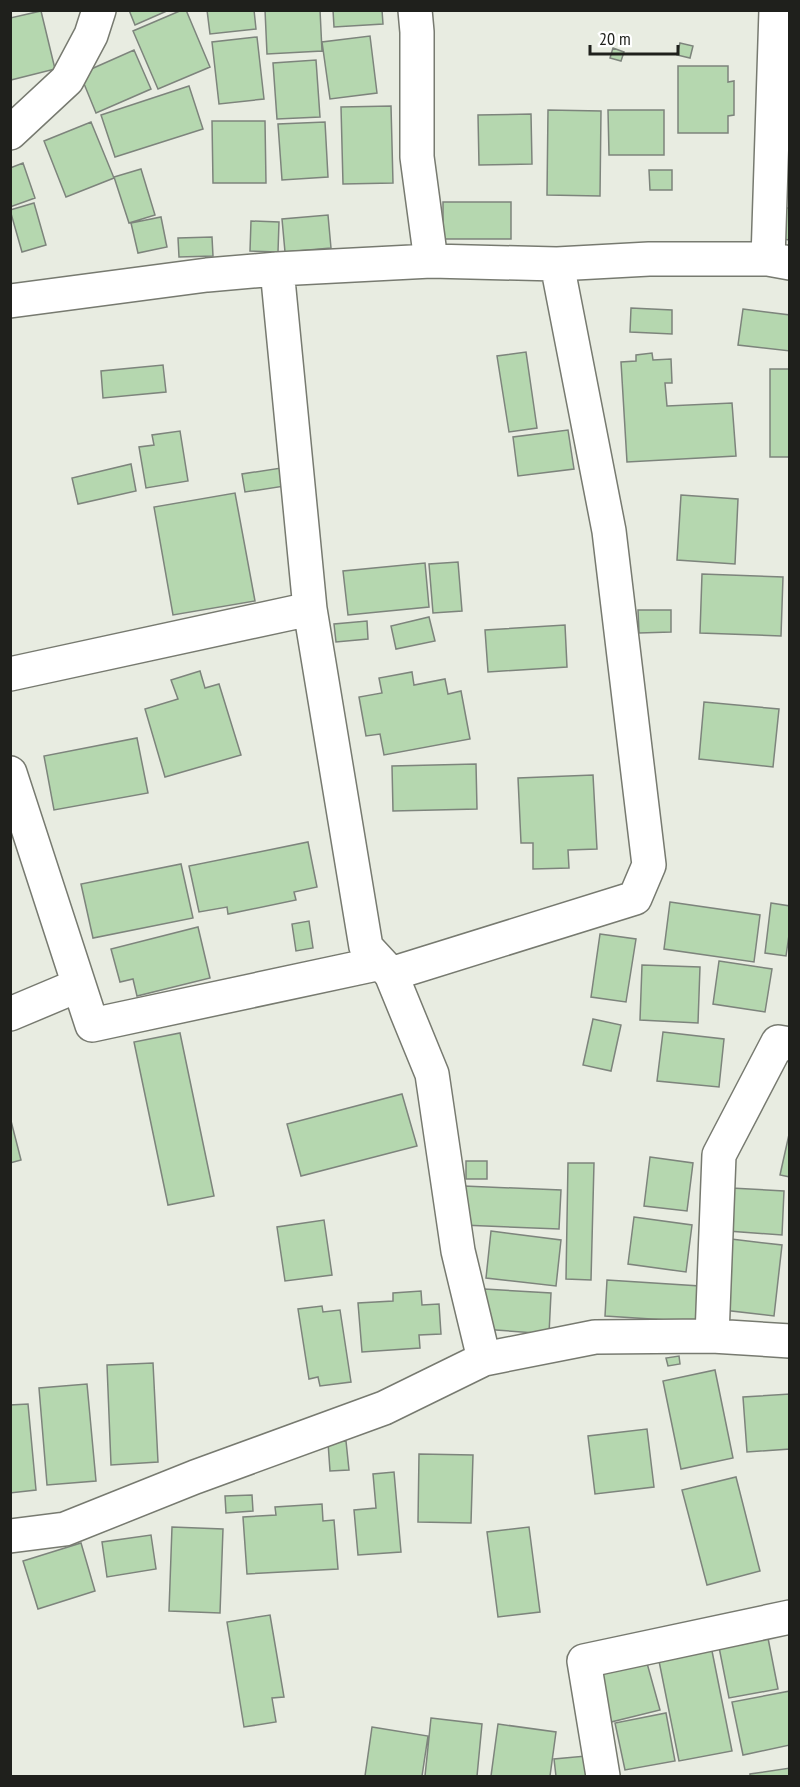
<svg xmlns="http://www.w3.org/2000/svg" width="800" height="1787" font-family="'PT Sans Narrow',sans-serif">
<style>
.building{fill:#b5d7af;stroke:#7d847c;stroke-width:1.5}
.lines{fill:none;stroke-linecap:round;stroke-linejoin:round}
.minor-casing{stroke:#777a70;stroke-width:36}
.minor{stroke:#fff;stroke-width:33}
</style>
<rect width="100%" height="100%" fill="#e8ece1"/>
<path class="building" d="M129,10H169L135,25Z
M182,10H186L210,67L158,89L133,31Z
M207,10H254L256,29L210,34Z
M265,10H320L322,51L267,54Z
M333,10H382L383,24L334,27Z
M41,11L55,69L11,80L10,18Z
M370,36L377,93L330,99L322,42Z
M257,37L264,99L219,104L212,42Z
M680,43L693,46L690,58L677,55Z
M613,48L624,52L621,61L610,58Z
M134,50L151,89L96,113L80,74Z
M316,60L320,117L277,119L273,63Z
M678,66H728V82L734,81V115L728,116V133H678Z
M189,86L203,129L115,157L101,115Z
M391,106L393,183L343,184L341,107Z
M548,110L601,111L600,196L547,195Z
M608,110H664V155H609Z
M531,114L532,164L479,165L478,115Z
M212,121H265L266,183H213Z
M91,122L114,178L66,197L44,141Z
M325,122L328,177L282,180L278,124Z
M23,163L35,198L10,207V168Z
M141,169L155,215L129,223L114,177Z
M649,170H672V190H650Z
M443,202H511V239H443Z
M34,203L46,245L22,252L10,210Z
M785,208H790V240L782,239Z
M328,215L331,248L285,252L282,219Z
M161,217L167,247L138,253L131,223Z
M251,221L279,222L278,252L250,251Z
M212,237L213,256L179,257L178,238Z
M631,308L672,310V334L630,332Z
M743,309L790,315V351L738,345Z
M526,352L537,428L509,432L497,356Z
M652,353L653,360L671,359L672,383H665L667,406L732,403L736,456L627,462L621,362L636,361V355Z
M163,365L166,392L103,398L101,371Z
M770,369H790V457H770Z
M568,430L574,469L518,476L513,437Z
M180,431L188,481L146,488L139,447L154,445L152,435Z
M131,464L136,491L78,504L72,478Z
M281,468L285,486L245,492L242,474Z
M235,493L255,601L173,615L154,507Z
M681,495L738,499L735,564L677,560Z
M458,562L462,611L433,613L429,564Z
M425,563L429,607L348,615L343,571Z
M702,574L783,577L781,636L700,633Z
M638,610H671V632L639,633Z
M429,617L435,641L396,649L391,626Z
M367,621L368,639L336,642L334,624Z
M565,625L567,667L488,672L485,630Z
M200,671L205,688L219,684L241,755L165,777L145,709L178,699L171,680Z
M412,672L414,685L445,679L448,694L461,691L470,739L384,755L380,734L366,736L359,697L382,693L379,678Z
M704,702L779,709L773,767L699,759Z
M137,738L148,793L54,810L44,756Z
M476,764L477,809L393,811L392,766Z
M593,775L597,849L568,850L569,868L533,869V843H521L518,778Z
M308,842L317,887L294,892L296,900L228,914L227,907L199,912L189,866Z
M181,864L193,918L93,938L81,884Z
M670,902L760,915L754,962L664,949Z
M771,903L790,906V928L786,956L765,953Z
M309,921L313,948L296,951L292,924Z
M198,927L210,978L137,996L133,979L120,982L111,949Z
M600,934L636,939L626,1002L591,997Z
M719,961L772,969L765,1012L713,1004Z
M642,965L700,967L698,1023L640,1020Z
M593,1019L621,1025L611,1071L583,1065Z
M663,1032L724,1039L719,1087L657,1081Z
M180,1033L214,1196L168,1205L134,1042Z
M402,1094L417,1146L301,1176L287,1124Z
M10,1117L21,1160L10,1163Z
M790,1130V1177L780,1175Z
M650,1157L693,1163L687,1211L644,1206Z
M466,1161H487V1179H466Z
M568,1163H594L591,1280L566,1279Z
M464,1186L561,1190L559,1229L462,1225Z
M731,1188L784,1191L782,1235L728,1231Z
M634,1217L692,1225L686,1272L628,1264Z
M324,1220L332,1275L285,1281L277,1227Z
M491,1231L561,1240L556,1286L486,1278Z
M731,1239L782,1245L774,1316L723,1310Z
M607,1280L700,1286L698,1322L605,1316Z
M484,1289L551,1293L549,1334L482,1329Z
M421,1291L422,1305L439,1304L441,1334L419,1335L420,1348L362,1352L358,1303L393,1301V1293Z
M322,1306L323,1312L340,1310L351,1382L320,1386L318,1377L309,1379L298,1309Z
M679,1356L680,1364L668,1366L666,1358Z
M153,1363L158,1462L111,1465L107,1365Z
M715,1370L733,1458L681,1469L663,1381Z
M87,1384L96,1481L47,1485L39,1388Z
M790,1394V1449L747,1452L743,1397Z
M28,1404L36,1490L10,1493V1405Z
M647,1429L654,1487L595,1494L588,1436Z
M346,1441L349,1470L330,1471L328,1442Z
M419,1454L473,1455L471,1523L418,1522Z
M394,1472L401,1552L358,1555L354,1510L376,1508L373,1474Z
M736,1477L760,1571L707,1585L682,1490Z
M252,1495L253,1511L226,1513L225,1496Z
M322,1504L323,1521L334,1520L338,1569L247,1574L243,1517L276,1515L275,1507Z
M172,1527L223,1529L220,1613L169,1611Z
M529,1527L540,1612L498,1617L487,1532Z
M151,1535L156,1569L107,1577L102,1542Z
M81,1543L95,1591L38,1609L23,1561Z
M270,1615L284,1697L272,1698L276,1722L244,1727L227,1622Z
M767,1633L778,1689L729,1698L718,1642Z
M710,1641L732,1751L679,1761L657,1651Z
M645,1656L660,1710L607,1723L593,1669Z
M790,1691V1745L743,1755L732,1702Z
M666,1713L675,1761L625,1770L615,1723Z
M431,1718L482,1724L477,1776H425Z
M498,1724L556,1732L550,1776H491Z
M372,1727L428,1736L422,1776H365Z
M586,1756L589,1776H556L554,1759Z
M790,1768V1776H750V1774Z"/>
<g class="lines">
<defs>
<path id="minor" d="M415,10L417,32V157L431,261
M10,133L67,80L91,35L99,10
M768,259L776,10
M277,269L310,609L366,947L391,974L432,1074L458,1251L484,1359L595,1337L712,1336L790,1341
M10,301L207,275L277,269L431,261L557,264L649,259H768L790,263
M10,674L310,609
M10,773L92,1025L381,963
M391,974L635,898L649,865L609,531L557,264
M10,1014L79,985
M712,1336L719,1155L778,1042L790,1044
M10,1536L65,1529L195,1477L384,1408L484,1359
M603,1776L584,1661L790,1617"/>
</defs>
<use href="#minor" class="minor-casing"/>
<use href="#minor" class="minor"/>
</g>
<rect width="800" height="1787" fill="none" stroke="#1f201c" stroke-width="24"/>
<path d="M590 45v9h88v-9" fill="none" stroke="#1f201c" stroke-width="3"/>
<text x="599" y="45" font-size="18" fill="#1f201c" stroke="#ffffff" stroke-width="4.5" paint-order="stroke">20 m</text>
</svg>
